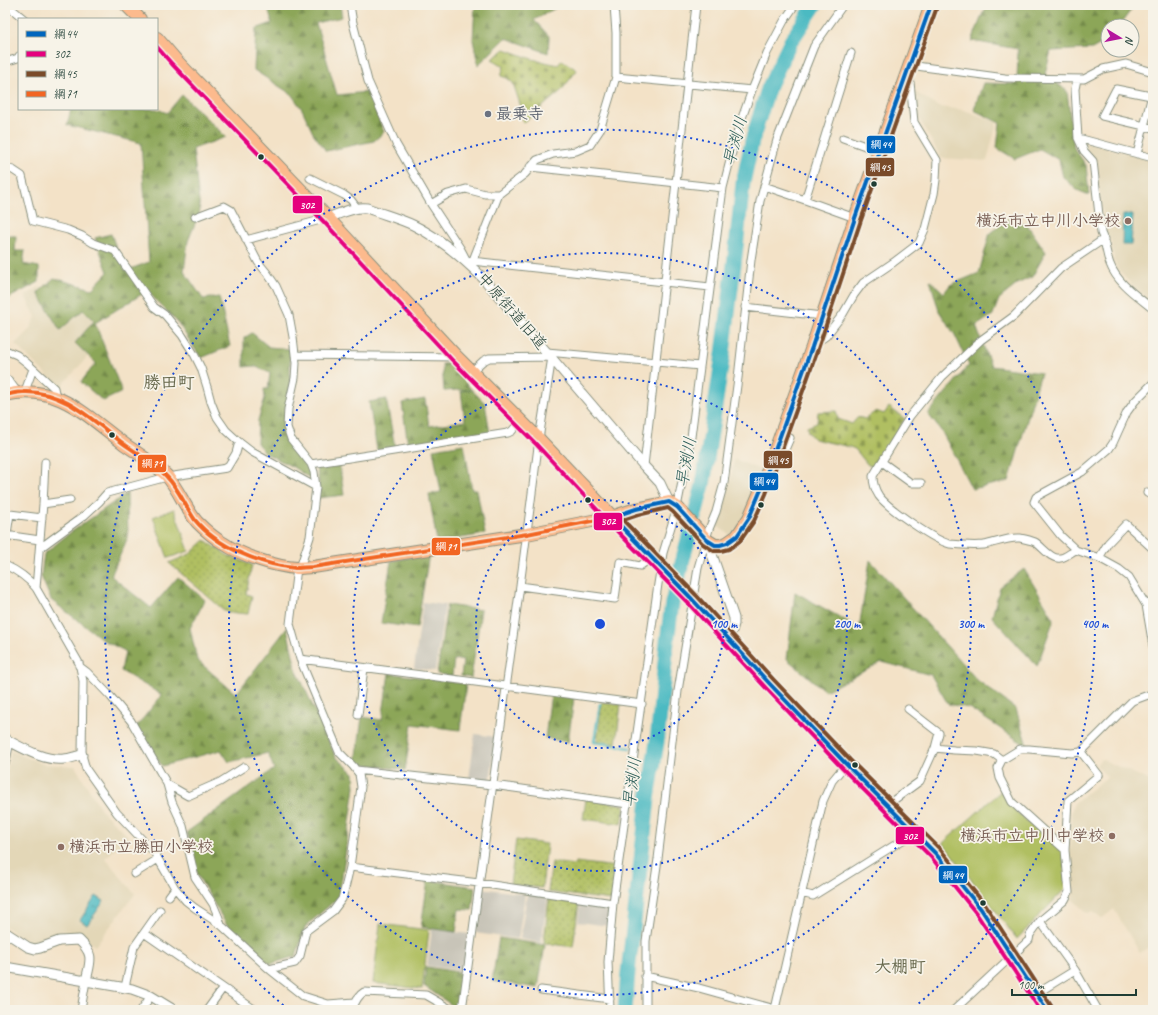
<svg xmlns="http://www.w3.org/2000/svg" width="1158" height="1015" font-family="Caveat,'Klee One',sans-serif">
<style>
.built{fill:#e3d7b7}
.industrial{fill:#c8c4b8}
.grass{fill:url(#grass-dots);stroke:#687e4b}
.forest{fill:url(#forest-firs);stroke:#567246}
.cemetery{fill:url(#cemetery-stones);stroke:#687e4b}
.park{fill:#b0bf62;stroke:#687e4b}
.water{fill:url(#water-ripples);stroke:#357c7b}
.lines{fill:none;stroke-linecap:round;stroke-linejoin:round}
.stream{stroke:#4bbac2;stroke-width:2.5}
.river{stroke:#4bbac2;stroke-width:15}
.minor-casing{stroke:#89907e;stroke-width:9}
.tertiary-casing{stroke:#89907e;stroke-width:11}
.primary-casing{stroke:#89907e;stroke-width:14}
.minor{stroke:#fff;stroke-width:7}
.tertiary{stroke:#fff;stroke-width:9}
.primary{stroke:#fcba8d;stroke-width:12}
.primary-bridge-casing{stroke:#89907e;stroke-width:14;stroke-linecap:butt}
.primary-bridge{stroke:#fcba8d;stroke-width:12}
.bus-1-casing{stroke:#f7f3e8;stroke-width:7}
.bus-2-casing{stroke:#f7f3e8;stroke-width:7}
.bus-3-casing{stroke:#f7f3e8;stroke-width:7}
.bus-4-casing{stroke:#f7f3e8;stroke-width:7}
.bus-1{stroke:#0065bd;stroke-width:4}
.bus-2{stroke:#e5007d;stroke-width:4}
.bus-3{stroke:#7a4b2a;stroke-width:4}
.bus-4{stroke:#f26522;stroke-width:4}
.ring{fill:none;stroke:#1d4ed8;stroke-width:2;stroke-dasharray:2 4}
.worship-dot{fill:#6b7280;stroke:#f7f3e8;stroke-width:1.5}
.bus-dot{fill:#1f3d34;stroke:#f7f3e8;stroke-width:1.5}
.education-dot{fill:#8d6e63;stroke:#f7f3e8;stroke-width:1.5}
.labels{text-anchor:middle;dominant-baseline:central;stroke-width:3.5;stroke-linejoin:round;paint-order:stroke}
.worship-label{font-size:16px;font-weight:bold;fill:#5b616d;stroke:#f7f3e8;text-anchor:start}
.education-label{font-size:16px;font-weight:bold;fill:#785e54;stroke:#f7f3e8;text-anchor:end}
.street-label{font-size:16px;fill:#1f3d34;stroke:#f7f3e8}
.water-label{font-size:17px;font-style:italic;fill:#2a5c58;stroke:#f7f3e8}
.neighbourhood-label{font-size:17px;font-weight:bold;fill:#67684c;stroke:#f7f3e8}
.centre{fill:#1d4ed8;stroke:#f7f3e8;stroke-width:2}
.ring-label{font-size:12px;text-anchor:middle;font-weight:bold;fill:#1d4ed8;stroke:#f7f3e8;stroke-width:3.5;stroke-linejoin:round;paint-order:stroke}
.line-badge{stroke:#f7f3e8;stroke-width:1.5}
.badge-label{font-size:11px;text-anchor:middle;font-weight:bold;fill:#fff}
</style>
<defs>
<pattern id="grass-dots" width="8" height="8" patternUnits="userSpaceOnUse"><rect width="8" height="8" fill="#b0bf62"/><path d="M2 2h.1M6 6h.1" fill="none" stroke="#8f9c52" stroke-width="1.8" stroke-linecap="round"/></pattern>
<pattern id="forest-firs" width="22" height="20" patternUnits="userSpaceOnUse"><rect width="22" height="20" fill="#8ca658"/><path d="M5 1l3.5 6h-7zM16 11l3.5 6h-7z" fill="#72884a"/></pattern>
<pattern id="cemetery-stones" width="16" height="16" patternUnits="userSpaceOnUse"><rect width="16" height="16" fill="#b0bf62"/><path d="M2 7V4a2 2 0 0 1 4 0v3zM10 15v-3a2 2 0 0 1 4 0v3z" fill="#8f9c52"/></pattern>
<pattern id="water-ripples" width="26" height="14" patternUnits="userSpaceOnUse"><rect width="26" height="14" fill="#4bbac2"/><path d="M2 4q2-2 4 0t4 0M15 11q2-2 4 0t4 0" fill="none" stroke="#3e989e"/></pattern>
</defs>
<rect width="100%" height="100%" fill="#f7f3e8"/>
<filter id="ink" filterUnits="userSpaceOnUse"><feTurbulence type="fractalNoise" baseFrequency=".025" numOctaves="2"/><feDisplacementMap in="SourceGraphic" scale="8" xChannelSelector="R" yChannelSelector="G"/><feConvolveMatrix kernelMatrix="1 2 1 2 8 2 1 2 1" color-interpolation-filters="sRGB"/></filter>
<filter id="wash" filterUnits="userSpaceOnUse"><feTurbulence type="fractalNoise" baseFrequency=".012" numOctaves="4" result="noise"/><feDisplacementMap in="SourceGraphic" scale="16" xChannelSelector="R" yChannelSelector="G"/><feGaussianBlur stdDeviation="0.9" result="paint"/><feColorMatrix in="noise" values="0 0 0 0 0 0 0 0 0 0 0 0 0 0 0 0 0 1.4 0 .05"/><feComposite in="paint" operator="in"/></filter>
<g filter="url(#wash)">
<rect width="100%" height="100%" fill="#f3e2c7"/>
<path class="built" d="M915,92L939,107L964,110L997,122L987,161L941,158L918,117Z
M1084,142L1153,160V302L1132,285L1117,269L1114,260L1111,241L1102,226L1103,216L1099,191L1096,160L1088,150Z
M39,287L66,309L83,310L94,322L75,342L88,356L60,388L15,344L29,330L36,317L25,296Z
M734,459L763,471L755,492L739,526L730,535L714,524L720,513L730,485Z
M11,751L43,764L75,766L102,811L129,837L105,858L135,894L95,946L84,937L63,931L51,938L34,942L14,933L5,926V780Z
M1101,759L1153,782V944L1140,953L1114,909L1101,919L1099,915L1092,912L1087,913L1072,899L1074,890L1070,860L1071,812L1074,803L1107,777L1096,765Z"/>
<path class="industrial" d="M423,602L445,605L435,671L414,668Z
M475,734L496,737L490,782L469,779Z
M481,888L525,894L518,939L475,933Z
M527,894L548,897L541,943L520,939Z
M580,901L612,905L609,926L578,922Z
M432,929L469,934L464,971L427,966Z"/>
<path class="grass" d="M205,540L227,555L252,565L246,594L252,596L248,614L226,612L169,563L190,554Z
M602,702L621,704L616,744L597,741Z
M586,799L625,805L622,824L583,819Z
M516,840L547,844L542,888L510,884Z
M552,862L575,865L576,862L617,867L612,900L548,892Z
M549,898L579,901L573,947L544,943Z"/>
<path class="forest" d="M267,5H340L342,17L316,23L337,95L368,92L384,132L374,141L326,151L313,133L302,109L291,94L254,70L256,29L272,23Z
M475,5H561L534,20L549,36L548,53L506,38L478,65L473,40Z
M988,5H1132L1131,10L1119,26H1108V40L1092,49L1051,51L1045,74L1067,91L1074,148L1086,165L1089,195L1077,190L1063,177L1059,160L1040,149L1015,159L997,148L1000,123L974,110L983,83L1017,84L1018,49L972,41L983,13Z
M182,95L226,137L193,149L200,211L188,241L184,271L203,299L219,297L230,346L201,358L178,323L147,291L95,323L122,392L103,401L81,382L96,363L75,343L94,321L83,310L60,330L38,293L54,278L92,289L108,272L95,238L111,234L125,271L149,262L141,143L67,125L71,109H157L167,113Z
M1009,218L1028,226L1046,252L1032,277L1019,283L999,299L993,315L976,326L991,366L1041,373L1009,481L972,489L942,432L928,414L969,365L955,335L939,311L930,280L944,293L950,285L979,273L990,233Z
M5,236H16L15,251H25L23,264L39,267V282L9,298L7,285H5Z
M252,333L269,347L290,349V387L285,411L284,432L291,446L309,468L312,480L293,467L265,453L257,443L258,420L265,398L264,389H268L270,373L254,366L244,367V338Z
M449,363L471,389L444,391L442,364Z
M472,390L485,403L490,433L408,445L402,403L425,399L429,426L465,421L461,391Z
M386,399L395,447L377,450L369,402Z
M464,444L472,490H477L485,534L437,542L429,494L441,492L433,449Z
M339,462L344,495L318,498L319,482L316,466Z
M127,493L128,537L111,576L151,608L178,577L205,600L190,628L197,660L236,694L287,628L296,669L336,757L354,773L355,787L339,897L305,927L296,956L270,964L226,924L198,876L187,832L274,769L268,753L229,762L221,750L162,766L136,727L162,695L121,671L125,651L105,641L51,600L41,576L44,554L67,535Z
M429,554L417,628L381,623L391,561Z
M870,560L977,680L1016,709L1027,746L969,708L948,704L931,675L882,662L825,691L787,659L795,592L859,628Z
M1024,569L1054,619L1037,666L992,617L1000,587Z
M447,605L481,610L471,678L461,676L463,661L454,659L452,676L437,674Z
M389,673L466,684L460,730L412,724L405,770L356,763L362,717L382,720Z
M551,694L574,698L568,742L545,738Z
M428,880L475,887L472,910L459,909L456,932L421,927Z
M499,938L545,945L538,988L492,981Z
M426,967L464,973L459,1010L424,986Z"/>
<path class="cemetery" d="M505,49L532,59L558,65L562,60L577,70L561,91L523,123L521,107L513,83L507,78L501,76L504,66L492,59Z
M889,407L905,419L874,467L868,465L855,449L850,447L814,439L808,432L807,427L817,423L818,412L836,411L838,419L852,424L858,417L865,419L876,411L884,414Z"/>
<path class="park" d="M174,509L189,551L168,558L153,517Z
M1001,791L1017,812L1064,853L1065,889L1017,939L943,843Z
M380,924L429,930L422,989L373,983Z"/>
<path class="water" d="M1123,214L1133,215L1131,245H1122Z
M96,896L104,901L87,925L80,920Z"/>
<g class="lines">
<path class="stream" d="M600,704L594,742L630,748"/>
<path class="river" d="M625,1010L628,973L648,799L657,742L667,642L672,603L684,555L703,485L723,354L735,256L743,183L752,141L768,89L791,41L815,5"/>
</g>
</g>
<g filter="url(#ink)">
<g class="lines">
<defs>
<path id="minor" d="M7,5L24,19
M350,5L353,23L368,81L396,144L431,204L460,248L467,261
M5,62L18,58L19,56
M909,65L1005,78L1084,79L1103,69L1126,64L1153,72
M616,77L752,90
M1077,79L1075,89L1078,138L1084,151L1093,161L1101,233C1106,243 1106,254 1110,264C1117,283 1137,296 1153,309
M1151,96L1116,89L1102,116L1153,128
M843,138L879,151
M1078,138L1153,158
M1137,154L1153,91
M530,167L723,188
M5,168L13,170L22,176L33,221L68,230L82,236L93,243L115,251L154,307L165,315L182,335L194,354L201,368L207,387L211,402L217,417L226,430L239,442L252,452L316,487
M310,178L344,195L351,200L357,208
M764,186L805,200L855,218
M805,200L851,53
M431,204L448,194L466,189L485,194H499
M195,217L224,206L231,210L258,262L267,273L276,286L289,315L293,337L296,363L295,378L288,409L287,427L291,439L311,464L314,472L316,487L310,537L300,568
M246,240L328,218
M472,261L710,287
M471,265L499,194L525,174L537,160L553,154L576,151L590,145L600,130L616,77V33L614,5
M745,307L822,316
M813,345L826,336L843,314L854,295L863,283L894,262L919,243L925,229L934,194L936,180L937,160L914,122L910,82L908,75
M5,350L17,355L27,363L54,388L56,397
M547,352L700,366
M295,355L457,357
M1153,383L1135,401L1127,412L1113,443L1109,449L1082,472L1036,497L1034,502L1061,536L1076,550L1099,558L1119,569L1129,577L1146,605L1153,646
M25,391L33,369
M882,462L911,483H921
M770,463L780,461L790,438
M311,464L508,433L512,431L520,421
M644,466L696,5
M1147,493L1153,496
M43,504L70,500
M6,540L10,514L42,518
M5,541L12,536L40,540
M40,548L85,515L99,502L107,493L167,477L227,468L236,453L239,442
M1076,550C1071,552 1065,558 1060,558C1051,560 1042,546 1035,542C1030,540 1025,539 1020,538C1008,537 995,543 984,545C973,546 960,545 950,544C935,541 888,508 879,496C875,490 873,483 873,476L910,416L942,377L981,340L1014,316L1061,268L1104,239
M1099,558L1108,543L1126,524L1153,549
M5,565C18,571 27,577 36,588L79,663L83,681L82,755L86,769L117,813L154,852L175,888L186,901L195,908L221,925L269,969L303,996L328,1004L355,1002
M520,586L615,599L620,562L640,566L651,558
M36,588L43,504L45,462
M1146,605L1153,601
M300,659L642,704
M79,666L87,672L111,697L131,721L167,784L172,802L183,826L195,877L213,904L219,918L221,925
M908,709L939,733L935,748
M358,715L364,668
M1002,760L1020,749H1029L1072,753L1081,752L1132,701L1148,695H1153
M356,770L493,785L628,804
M167,784L188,796L220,782L244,767
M887,805L920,781L935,748L954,750L977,751L994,754L1002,760L998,768L1000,778L1012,802L1065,850
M350,867L479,883L613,903L608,962L610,1010
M134,874L158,859
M801,893L813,896L914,833
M169,896L175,888
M613,903L658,584L663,553L677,507L691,437L723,188L738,129L752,90L767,53L784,21L795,5
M1040,921L1075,970L1098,1010
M144,933L255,1010
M269,969L295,963L300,956L306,931L333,911L342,899L346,884L350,867L361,787L359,774L353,766L339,752L334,740L300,659L290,624L297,568
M645,976L699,988L775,1009L776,1010
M125,987L134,947L160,910
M541,990L610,999
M1036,994L1075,970
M775,1009L823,801L832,781L846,764
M81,1010L86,981
M141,1010L151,996
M207,1010L223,988
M352,1010C355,1003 357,996 364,992L426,995L452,1010
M462,1010L520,586L539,439L552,357L489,358L483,361L472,371
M646,1010V941L658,859L678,691L698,568L709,529L716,512L724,483L738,378L751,260L760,201L777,140L814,46L843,5
M954,1010L1029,940L1030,935L1040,921L1065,900L1069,892L1065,850L1068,801L1099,775L1081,752"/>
<path id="tertiary" d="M328,218C338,214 356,206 367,208C382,214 398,218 413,225C440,238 463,258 484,279L644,466L660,483L669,502
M5,379L8,381L16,392
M707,540L734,618V624L729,640
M5,739C23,748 43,761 64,759C70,759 76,756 82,755
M5,761L9,741
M5,932L28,947L35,949L40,948L59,941L79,940C95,955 90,961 86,981
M5,967L132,989L151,996L174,1010"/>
<path id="primary" d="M126,5L140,19
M157,38L176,60L328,218L457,357L539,439L656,563
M5,395C55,382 86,415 123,443C137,453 155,464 167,476C179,490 185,508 197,522C205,530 214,538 223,543C240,555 276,567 297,568C302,568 308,567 313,567L527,534L612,517L636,509L669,502L677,507L707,540L715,545H720L727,543L737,536L749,518L760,492L812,347L855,218L931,5
M678,586L846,764L935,853L981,909L1047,1010"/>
</defs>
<use href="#minor" class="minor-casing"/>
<use href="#tertiary" class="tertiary-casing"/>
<use href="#primary" class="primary-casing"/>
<use href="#minor" class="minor"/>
<use href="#tertiary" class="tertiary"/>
<use href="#primary" class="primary"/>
<defs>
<path id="primary-bridge" d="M656,563L678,586"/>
</defs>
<use href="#primary-bridge" class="primary-bridge-casing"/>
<use href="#primary-bridge" class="primary-bridge"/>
<defs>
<path id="bus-1" d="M612,517L636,509L669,502L677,507L707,540L715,545H720L727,543L737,536L749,518L760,492L812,347L855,218L931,5
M612,517L692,599L769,683L846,764L935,853L981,909L1047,1010"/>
<path id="bus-2" d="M157,47L172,64L324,222L453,361L535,443L617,531L688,603L765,687L842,768L931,857L976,913L1040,1010"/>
<path id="bus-3" d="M937,7L861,220L818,349L766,494L754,521L740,541L729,549L721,551H714L703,544L673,512L668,508L638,515L623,520L696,595L773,679L850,760L940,849L986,906L1052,1007"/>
<path id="bus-4" d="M5,395C11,394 17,392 23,392C64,390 93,421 124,444C138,454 155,463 167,477C179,489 185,506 195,520C217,547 261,565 295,568C301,568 307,567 313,567L527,534L612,517"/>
</defs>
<use href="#bus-1" class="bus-1-casing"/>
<use href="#bus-2" class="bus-2-casing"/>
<use href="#bus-3" class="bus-3-casing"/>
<use href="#bus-4" class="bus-4-casing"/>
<use href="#bus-1" class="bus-1"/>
<use href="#bus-2" class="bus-2"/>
<use href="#bus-3" class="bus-3"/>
<use href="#bus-4" class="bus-4"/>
</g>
</g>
<g class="ring">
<circle cx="600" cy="624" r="124"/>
<circle cx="600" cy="624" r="247"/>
<circle cx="600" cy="624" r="371"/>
<path d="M288 1009A495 495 0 1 1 912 1009"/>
</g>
<circle class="worship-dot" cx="488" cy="114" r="4"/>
<g class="bus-dot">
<circle cx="261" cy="157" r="3.5"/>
<circle cx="874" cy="184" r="3.5"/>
<circle cx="112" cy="435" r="3.5"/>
<circle cx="588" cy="500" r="3.5"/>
<circle cx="761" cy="505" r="3.5"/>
<circle cx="855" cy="765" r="3.5"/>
<circle cx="983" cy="903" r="3.5"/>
</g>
<g class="education-dot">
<circle cx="1128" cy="221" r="4"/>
<circle cx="1112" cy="836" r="4"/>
<circle cx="61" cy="847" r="4"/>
</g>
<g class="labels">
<g class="worship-label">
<text x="496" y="114">最乗寺</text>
</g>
<g class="education-label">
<text x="1120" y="221">横浜市立中川小学校</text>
<text x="1104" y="836">横浜市立中川中学校</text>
<text x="69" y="847" text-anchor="start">横浜市立勝田小学校</text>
</g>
<g class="street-label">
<text transform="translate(512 311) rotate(49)">中原街道旧道</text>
</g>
<g class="water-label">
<text transform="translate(735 141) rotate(-75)">早渕川</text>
<text transform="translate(686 462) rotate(-80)">早渕川</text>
<text transform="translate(632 782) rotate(-83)">早渕川</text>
</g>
<g class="neighbourhood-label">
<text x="169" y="382">勝田町</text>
<text x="900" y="966">大棚町</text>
</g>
</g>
<circle cx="600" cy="624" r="6" class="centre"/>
<g class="ring-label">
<text x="724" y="628">100 m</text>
<text x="847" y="628">200 m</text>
<text x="971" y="628">300 m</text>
<text x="1095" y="628">400 m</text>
</g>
<g class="line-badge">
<rect x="866" y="135" width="30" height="19" rx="4" fill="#0065bd"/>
<rect x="865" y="157" width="30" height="20" rx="4" fill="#7a4b2a"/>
<rect x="292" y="195" width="31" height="19" rx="4" fill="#e5007d"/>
<rect x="763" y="450" width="30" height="19" rx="4" fill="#7a4b2a"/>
<rect x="137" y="454" width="30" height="19" rx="4" fill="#f26522"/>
<rect x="749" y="472" width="30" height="19" rx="4" fill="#0065bd"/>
<rect x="593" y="512" width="30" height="19" rx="4" fill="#e5007d"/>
<rect x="431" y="537" width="30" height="19" rx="4" fill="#f26522"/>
<rect x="895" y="826" width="30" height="19" rx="4" fill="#e5007d"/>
<rect x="938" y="865" width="30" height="19" rx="4" fill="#0065bd"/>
</g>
<g class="badge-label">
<text x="881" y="148">綱44</text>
<text x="880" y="171">綱45</text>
<text x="307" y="209">302</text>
<text x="778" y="464">綱45</text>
<text x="152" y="467">綱71</text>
<text x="764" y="485">綱44</text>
<text x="608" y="525">302</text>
<text x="446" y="550">綱71</text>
<text x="910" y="840">302</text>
<text x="953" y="879">綱44</text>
</g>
<rect width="1158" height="1015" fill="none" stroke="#f7f3e8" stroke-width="20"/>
<rect x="18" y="18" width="140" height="92" fill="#f7f3e8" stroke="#a1aaa0"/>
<rect x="26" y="31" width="20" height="6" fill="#0065bd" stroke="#a1aaa0"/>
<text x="54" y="38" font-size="12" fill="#1f3d34">綱44</text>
<rect x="26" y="51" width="20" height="6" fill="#e5007d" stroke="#a1aaa0"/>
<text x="54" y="58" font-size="12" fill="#1f3d34">302</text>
<rect x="26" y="71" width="20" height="6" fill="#7a4b2a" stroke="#a1aaa0"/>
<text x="54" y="78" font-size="12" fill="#1f3d34">綱45</text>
<rect x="26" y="91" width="20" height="6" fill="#f26522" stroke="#a1aaa0"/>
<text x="54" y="98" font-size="12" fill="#1f3d34">綱71</text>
<g transform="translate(1120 38) rotate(100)"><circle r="19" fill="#f7f3e8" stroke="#a1aaa0"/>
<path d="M0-3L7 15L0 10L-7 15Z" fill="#b5179e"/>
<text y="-6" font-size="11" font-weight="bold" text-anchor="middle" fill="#1f3d34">N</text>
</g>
<path d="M1012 989v6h124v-6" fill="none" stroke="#1f3d34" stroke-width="2"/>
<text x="1018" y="989" font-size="12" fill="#1f3d34" stroke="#f7f3e8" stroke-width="3" paint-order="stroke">100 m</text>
</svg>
